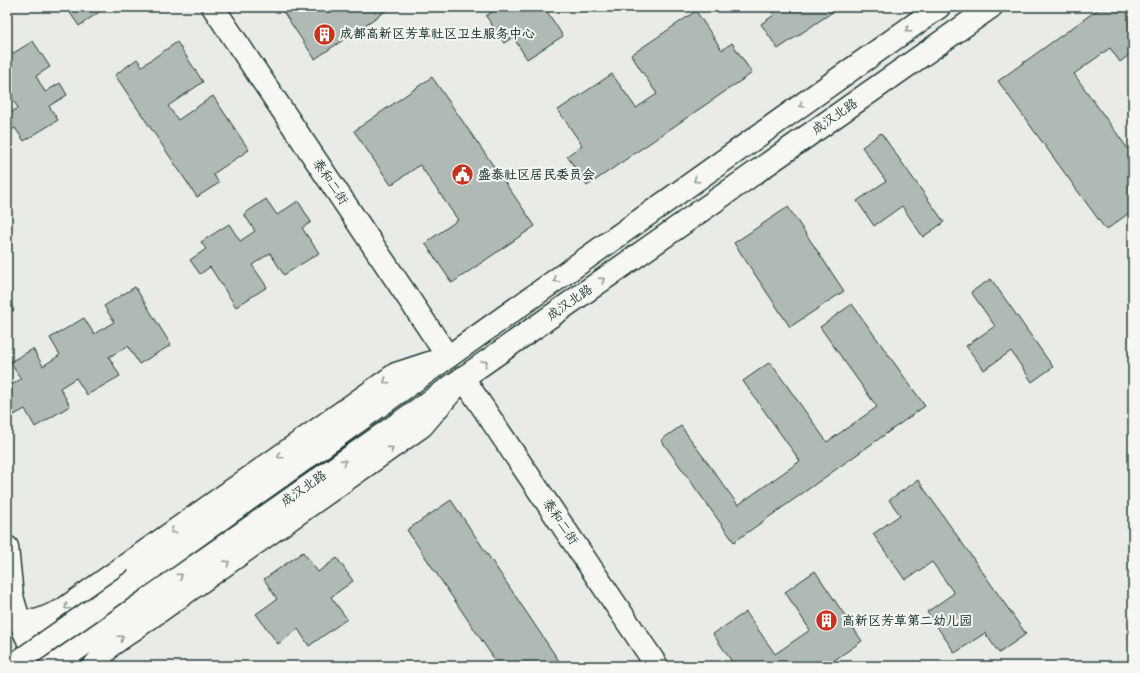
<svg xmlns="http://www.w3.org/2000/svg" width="1140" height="673" font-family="Mynerve,'LXGW WenKai TC',sans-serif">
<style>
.building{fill:#b0bab5;stroke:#1f3d34}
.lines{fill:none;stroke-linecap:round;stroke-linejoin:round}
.tertiary-casing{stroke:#1f3d34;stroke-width:25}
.secondary-casing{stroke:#1f3d34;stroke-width:25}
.tertiary{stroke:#f6f6f2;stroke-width:22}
.secondary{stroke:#f6f6f2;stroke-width:22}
.secondary-bridge-casing{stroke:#1f3d34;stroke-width:25;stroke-linecap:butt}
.secondary-bridge{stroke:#f6f6f2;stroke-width:22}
.oneway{stroke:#8a9a93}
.labels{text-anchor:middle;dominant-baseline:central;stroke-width:4;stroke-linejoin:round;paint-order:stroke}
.poi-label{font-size:13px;font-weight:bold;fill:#1f3d34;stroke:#f6f6f2;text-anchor:start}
.street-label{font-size:13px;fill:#1f3d34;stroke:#f6f6f2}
</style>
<rect width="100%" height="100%" fill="#e9ebe7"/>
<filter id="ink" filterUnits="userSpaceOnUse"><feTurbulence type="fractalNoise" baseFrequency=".025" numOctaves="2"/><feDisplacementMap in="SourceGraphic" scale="8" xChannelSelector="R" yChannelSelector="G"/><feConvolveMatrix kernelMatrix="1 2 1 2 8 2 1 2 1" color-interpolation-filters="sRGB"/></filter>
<g filter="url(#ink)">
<path class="building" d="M66,7H100L102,10L79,26Z
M280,7H385L387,10L315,59Z
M494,7H544L563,36L527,59L513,37L504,43L486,16L496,9Z
M768,7H840L778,49L761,24L774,15Z
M1101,7H1129L1133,13V52L1120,62L1110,48L1074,74L1133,156V210L1106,230L998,81Z
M696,11L722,50L732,43L752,73L587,186L567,156L582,145L558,110L612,74L636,108L657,94L631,55Z
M33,41L50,67L36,76L45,92L60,83L67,95L49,106L58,120L24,141L15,128L7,133V115L18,108L7,90V57Z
M177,42L203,82L168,106L178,120L213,96L249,150L213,174L219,183L197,197L115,75L137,59L142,66Z
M432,77L535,226L452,283L425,243L458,220L420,165L391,185L354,131Z
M881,133L944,222L923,237L902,206L874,226L857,201L886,181L862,147Z
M266,199L277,215L298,201L311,222L302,228L319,253L284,275L270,253L252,265L267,287L236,307L210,267L200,274L190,260L206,249L201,242L229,224L240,241L255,231L244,214Z
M788,207L844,291L790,327L734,243Z
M991,279L1053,367L1032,382L1011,351L984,370L966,346L995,326L971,292Z
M135,287L171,345L139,364L128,346L109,357L120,376L87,395L76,378L60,388L70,406L35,427L25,409L14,415L7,403V388L21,379L10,362L33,349L43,366L60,355L50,338L84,318L94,334L114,322L104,306Z
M7,299L14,310L7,315Z
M852,304L925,406L734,542L661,440L681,426L738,505L800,461L743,381L770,362L827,442L877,407L820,327Z
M918,480L1026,634L999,653L985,633L955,653L927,612L954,593L932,562L905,580L873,534L900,515L889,500Z
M451,500L561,664L558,666H499L407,530Z
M303,552L318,572L337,558L353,581L331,597L347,619L309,646L298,629L278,644L256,614L277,599L264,579Z
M815,571L862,641L826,666H735L713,634L746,612L775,654L810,630L785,592Z"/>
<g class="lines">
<defs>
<path id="tertiary" d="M19,620L37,621L61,611L396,374L448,357L213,7
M94,666L110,646L422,426L463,378L657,666"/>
<path id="secondary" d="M7,547L12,596L19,620L37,660L42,666
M135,580L939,7
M53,666L991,7"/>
</defs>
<use href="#tertiary" class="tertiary-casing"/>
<use href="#secondary" class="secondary-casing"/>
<use href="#tertiary" class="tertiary"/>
<use href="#secondary" class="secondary"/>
<defs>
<path id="secondary-bridge" d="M12,666L135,580"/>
</defs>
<use href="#secondary-bridge" class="secondary-bridge-casing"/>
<use href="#secondary-bridge" class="secondary-bridge"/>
</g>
<defs><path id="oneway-chevron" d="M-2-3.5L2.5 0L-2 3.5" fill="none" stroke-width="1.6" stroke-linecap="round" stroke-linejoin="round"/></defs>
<g class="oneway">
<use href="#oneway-chevron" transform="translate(908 30) rotate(145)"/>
<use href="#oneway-chevron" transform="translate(802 105) rotate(145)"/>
<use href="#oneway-chevron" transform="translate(696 180) rotate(145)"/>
<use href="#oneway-chevron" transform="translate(556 280) rotate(145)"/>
<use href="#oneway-chevron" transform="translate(602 280) rotate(-35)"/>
<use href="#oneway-chevron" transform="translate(485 363) rotate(-35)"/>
<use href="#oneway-chevron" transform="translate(386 381) rotate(145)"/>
<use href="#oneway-chevron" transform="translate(391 449) rotate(-35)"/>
<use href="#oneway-chevron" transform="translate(280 456) rotate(145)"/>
<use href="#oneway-chevron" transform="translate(344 462) rotate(-35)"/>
<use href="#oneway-chevron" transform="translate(173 531) rotate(145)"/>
<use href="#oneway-chevron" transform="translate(227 563) rotate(-35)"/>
<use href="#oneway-chevron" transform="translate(180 576) rotate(-35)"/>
<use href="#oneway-chevron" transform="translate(67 607) rotate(145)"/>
<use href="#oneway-chevron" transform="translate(121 638) rotate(-35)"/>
</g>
</g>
<defs>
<symbol id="building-disc" viewBox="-11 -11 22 22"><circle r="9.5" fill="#c8321e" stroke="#f6f6f2"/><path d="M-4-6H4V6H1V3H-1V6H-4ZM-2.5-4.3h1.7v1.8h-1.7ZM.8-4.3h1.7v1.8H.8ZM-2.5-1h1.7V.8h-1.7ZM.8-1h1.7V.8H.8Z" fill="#fff"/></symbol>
<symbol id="civic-disc" viewBox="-11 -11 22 22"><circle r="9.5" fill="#c8321e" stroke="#f6f6f2"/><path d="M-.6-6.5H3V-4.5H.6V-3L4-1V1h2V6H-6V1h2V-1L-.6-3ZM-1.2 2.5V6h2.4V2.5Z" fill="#fff"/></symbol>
</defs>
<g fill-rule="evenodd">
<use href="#building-disc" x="312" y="22" width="25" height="25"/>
<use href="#civic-disc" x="450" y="162" width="25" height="25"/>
<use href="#building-disc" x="814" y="608" width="25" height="25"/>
</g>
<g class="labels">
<g class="poi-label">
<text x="340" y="34">成都高新区芳草社区卫生服务中心</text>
<text x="478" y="175">盛泰社区居民委员会</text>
<text x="842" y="621">高新区芳草第二幼儿园</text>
</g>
<g class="street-label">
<text transform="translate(835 117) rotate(-35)">成汉北路</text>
<text transform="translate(330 182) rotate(56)">泰和二街</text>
<text transform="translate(570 303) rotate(-35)">成汉北路</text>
<text transform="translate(304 489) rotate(-35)">成汉北路</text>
<text transform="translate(560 522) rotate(56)">泰和二街</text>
</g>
</g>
<rect width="1140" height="673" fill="none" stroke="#f6f6f2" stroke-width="24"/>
<rect x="12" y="12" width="1116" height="649" fill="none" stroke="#1f3d34" stroke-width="1.5" filter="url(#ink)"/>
</svg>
